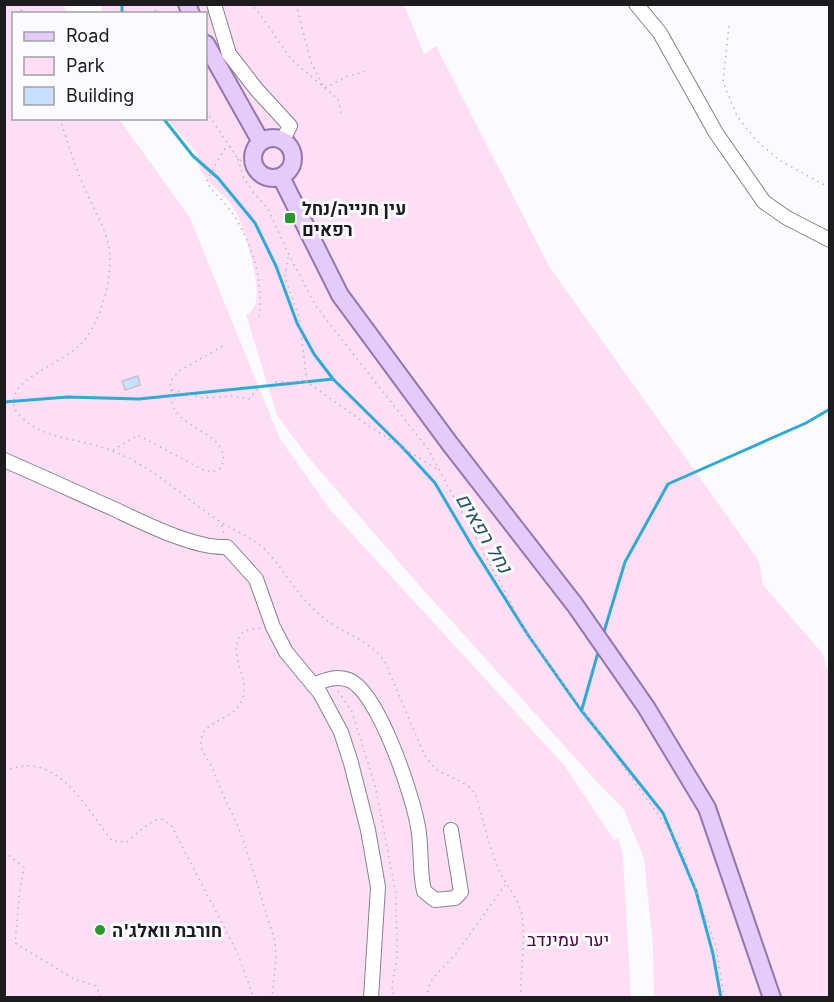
<svg xmlns="http://www.w3.org/2000/svg" width="834" height="1002" font-family="Inter,Heebo,sans-serif">
<style>
.green{fill:#fddef4}
.lines{fill:none;stroke-linecap:round;stroke-linejoin:round}
.stream{stroke:#2daad5;stroke-width:3}
.building{fill:#c8e0fe;stroke:#c0c5cb;stroke-width:1.5}
.minor-casing{stroke:#83848b;stroke-width:16}
.major-casing{stroke:#9477ad;stroke-width:20}
.path{stroke:#b6b6bb;stroke-width:1.5;stroke-dasharray:1.5 4.5;stroke-linecap:butt}
.minor{stroke:#fff;stroke-width:14}
.major{stroke:#e5cbfb;stroke-width:16}
.poi-dot{fill:#269929;stroke:#fafaff;stroke-width:2}
.labels{text-anchor:middle;dominant-baseline:central;stroke-width:6;stroke-linejoin:round;paint-order:stroke}
.poi-label{font-size:18px;font-weight:bold;fill:#1c1c1f;stroke:#fafaff;text-anchor:start}
.park-label{font-size:18px;fill:#4b0440;stroke:#fafaff}
.water-label{font-size:20px;font-style:italic;fill:#215264;stroke:#fafaff}
</style>
<rect width="100%" height="100%" fill="#fafaff"/>
<path class="green" d="M5,5H64L67,13L14,14V118L119,119L189,216L280,439L332,512L564,765L614,840L618,838L623,855L631,997L5,998Z
M101,5H404L424,54L436,46L550,268L759,561L763,585L822,653L830,677L829,997H654L653,947L644,858L624,810L596,781L419,585L308,457L277,415L246,315L249,314C251,311 255,306 256,302C260,282 245,229 235,210C225,191 194,178 198,154L167,119L206,118V14L102,13Z"/>
<g class="lines">
<path class="stream" d="M122,4V14
M163,118L193,156L218,178L255,223L276,266L297,323L314,354L333,379L403,448L435,483L472,546L528,635L581,710L663,813L696,891L713,954L721,998
M4,402L68,397L139,399L333,379
M603,635L625,562L668,484L806,423L830,409
M582,709L599,649"/>
</g>
<path class="building" d="M138,376L140,385L125,390L122,381Z"/>
<g class="lines">
<defs>
<path id="minor" d="M214,4L229,54L257,90L290,126L282,141
M636,4L660,33L716,133L764,202L787,218L830,240
M4,460C41,476 78,493 114,509C144,523 195,549 227,547L256,579L273,627L286,652L320,693L341,732L351,763L368,830L378,887L371,998
M313,685C325,680 337,675 349,680C378,691 413,796 418,827C422,848 419,869 424,891L435,900L455,898L461,892L451,830"/>
<path id="major" d="M187,4L191,14
M206,44L261,142
M253 158a20 20 0 1 1 40 0a20 20 0 1 1-40 0Z
M281,177L340,295L450,444L575,605L646,707L707,808L772,998"/>
</defs>
<use href="#minor" class="minor-casing"/>
<use href="#major" class="major-casing"/>
<path class="path" d="M19,4L23,14
M153,4L157,14
M249,4L256,9L292,60L338,99L342,116
M296,4L311,62L324,88L348,76L367,71
M729,26L723,82L737,116L756,140L779,160L830,188
M206,111L238,159L254,167
M60,118C67,142 75,165 84,187C93,208 109,233 110,256C111,283 100,325 80,345C65,360 22,376 15,394C13,398 14,403 14,408C34,437 66,437 98,446C111,450 123,455 136,462C166,479 192,504 221,522C238,533 257,539 270,555C288,576 298,596 319,614C340,633 368,638 385,662L424,754C430,763 435,770 445,774C458,781 467,782 476,795C483,820 489,846 499,870C506,885 519,899 522,915C526,942 520,970 521,998
M231,147L226,148L220,156L207,181C210,191 223,200 230,210C251,239 264,280 259,316
M238,159L243,176L253,192L268,209L289,255L317,308L428,449L528,635L680,845L716,946L724,998
M288,257L285,278L299,317L307,382L369,426L438,470
M275,382H307
M172,390L203,398L232,396L249,399L261,385
M113,450L138,435L205,471L212,472L221,468C234,437 188,431 175,410C171,403 171,390 170,382L179,371L225,345
M222,525L224,534
M260,628L244,631C241,634 237,639 237,643C233,661 248,678 243,697C237,720 208,718 202,736C197,751 211,761 215,774C222,796 234,815 242,837C254,871 264,907 275,941L276,957L272,998
M338,691L352,712L375,785L396,894L397,956L392,986L394,998
M4,770C12,769 20,766 28,766C65,766 91,814 112,841L127,842C138,833 147,821 162,819L171,825L237,952L254,998
M4,852L24,867L20,889L15,943L74,979L96,986L101,998
M428,998V988L433,978L455,955L505,885"/>
<use href="#minor" class="minor"/>
<use href="#major" class="major"/>
</g>
<g class="poi-dot">
<rect x="284" y="212" width="12" height="12" rx="3"/>
<circle cx="100" cy="930" r="6"/>
</g>
<g class="labels">
<g class="poi-label">
<text x="302" y="208">עין חנייה/נחל<tspan x="302" dy="21">רפאים</tspan></text>
<text x="112" y="930">חורבת וואלג'ה</text>
</g>
<g class="park-label">
<text x="568" y="939">יער עמינדב</text>
</g>
<g class="water-label">
<text transform="translate(484 533) rotate(59)">נחל רפאים</text>
</g>
</g>
<rect width="834" height="1002" fill="none" stroke="#1c1c1f" stroke-width="12"/>
<rect x="12" y="12" width="195" height="108" fill="#fafaff" stroke="#a1a1a5" stroke-width="1.5"/>
<rect x="24" y="32" width="30" height="9" fill="#e5cbfb" stroke="#a1a1a5" stroke-width="1.5"/>
<text x="66" y="42" font-size="18" fill="#1c1c1f">Road</text>
<rect x="24" y="57" width="30" height="18" fill="#fddef4" stroke="#a1a1a5" stroke-width="1.5"/>
<text x="66" y="72" font-size="18" fill="#1c1c1f">Park</text>
<rect x="24" y="87" width="30" height="18" fill="#c8e0fe" stroke="#a1a1a5" stroke-width="1.5"/>
<text x="66" y="102" font-size="18" fill="#1c1c1f">Building</text>
</svg>
